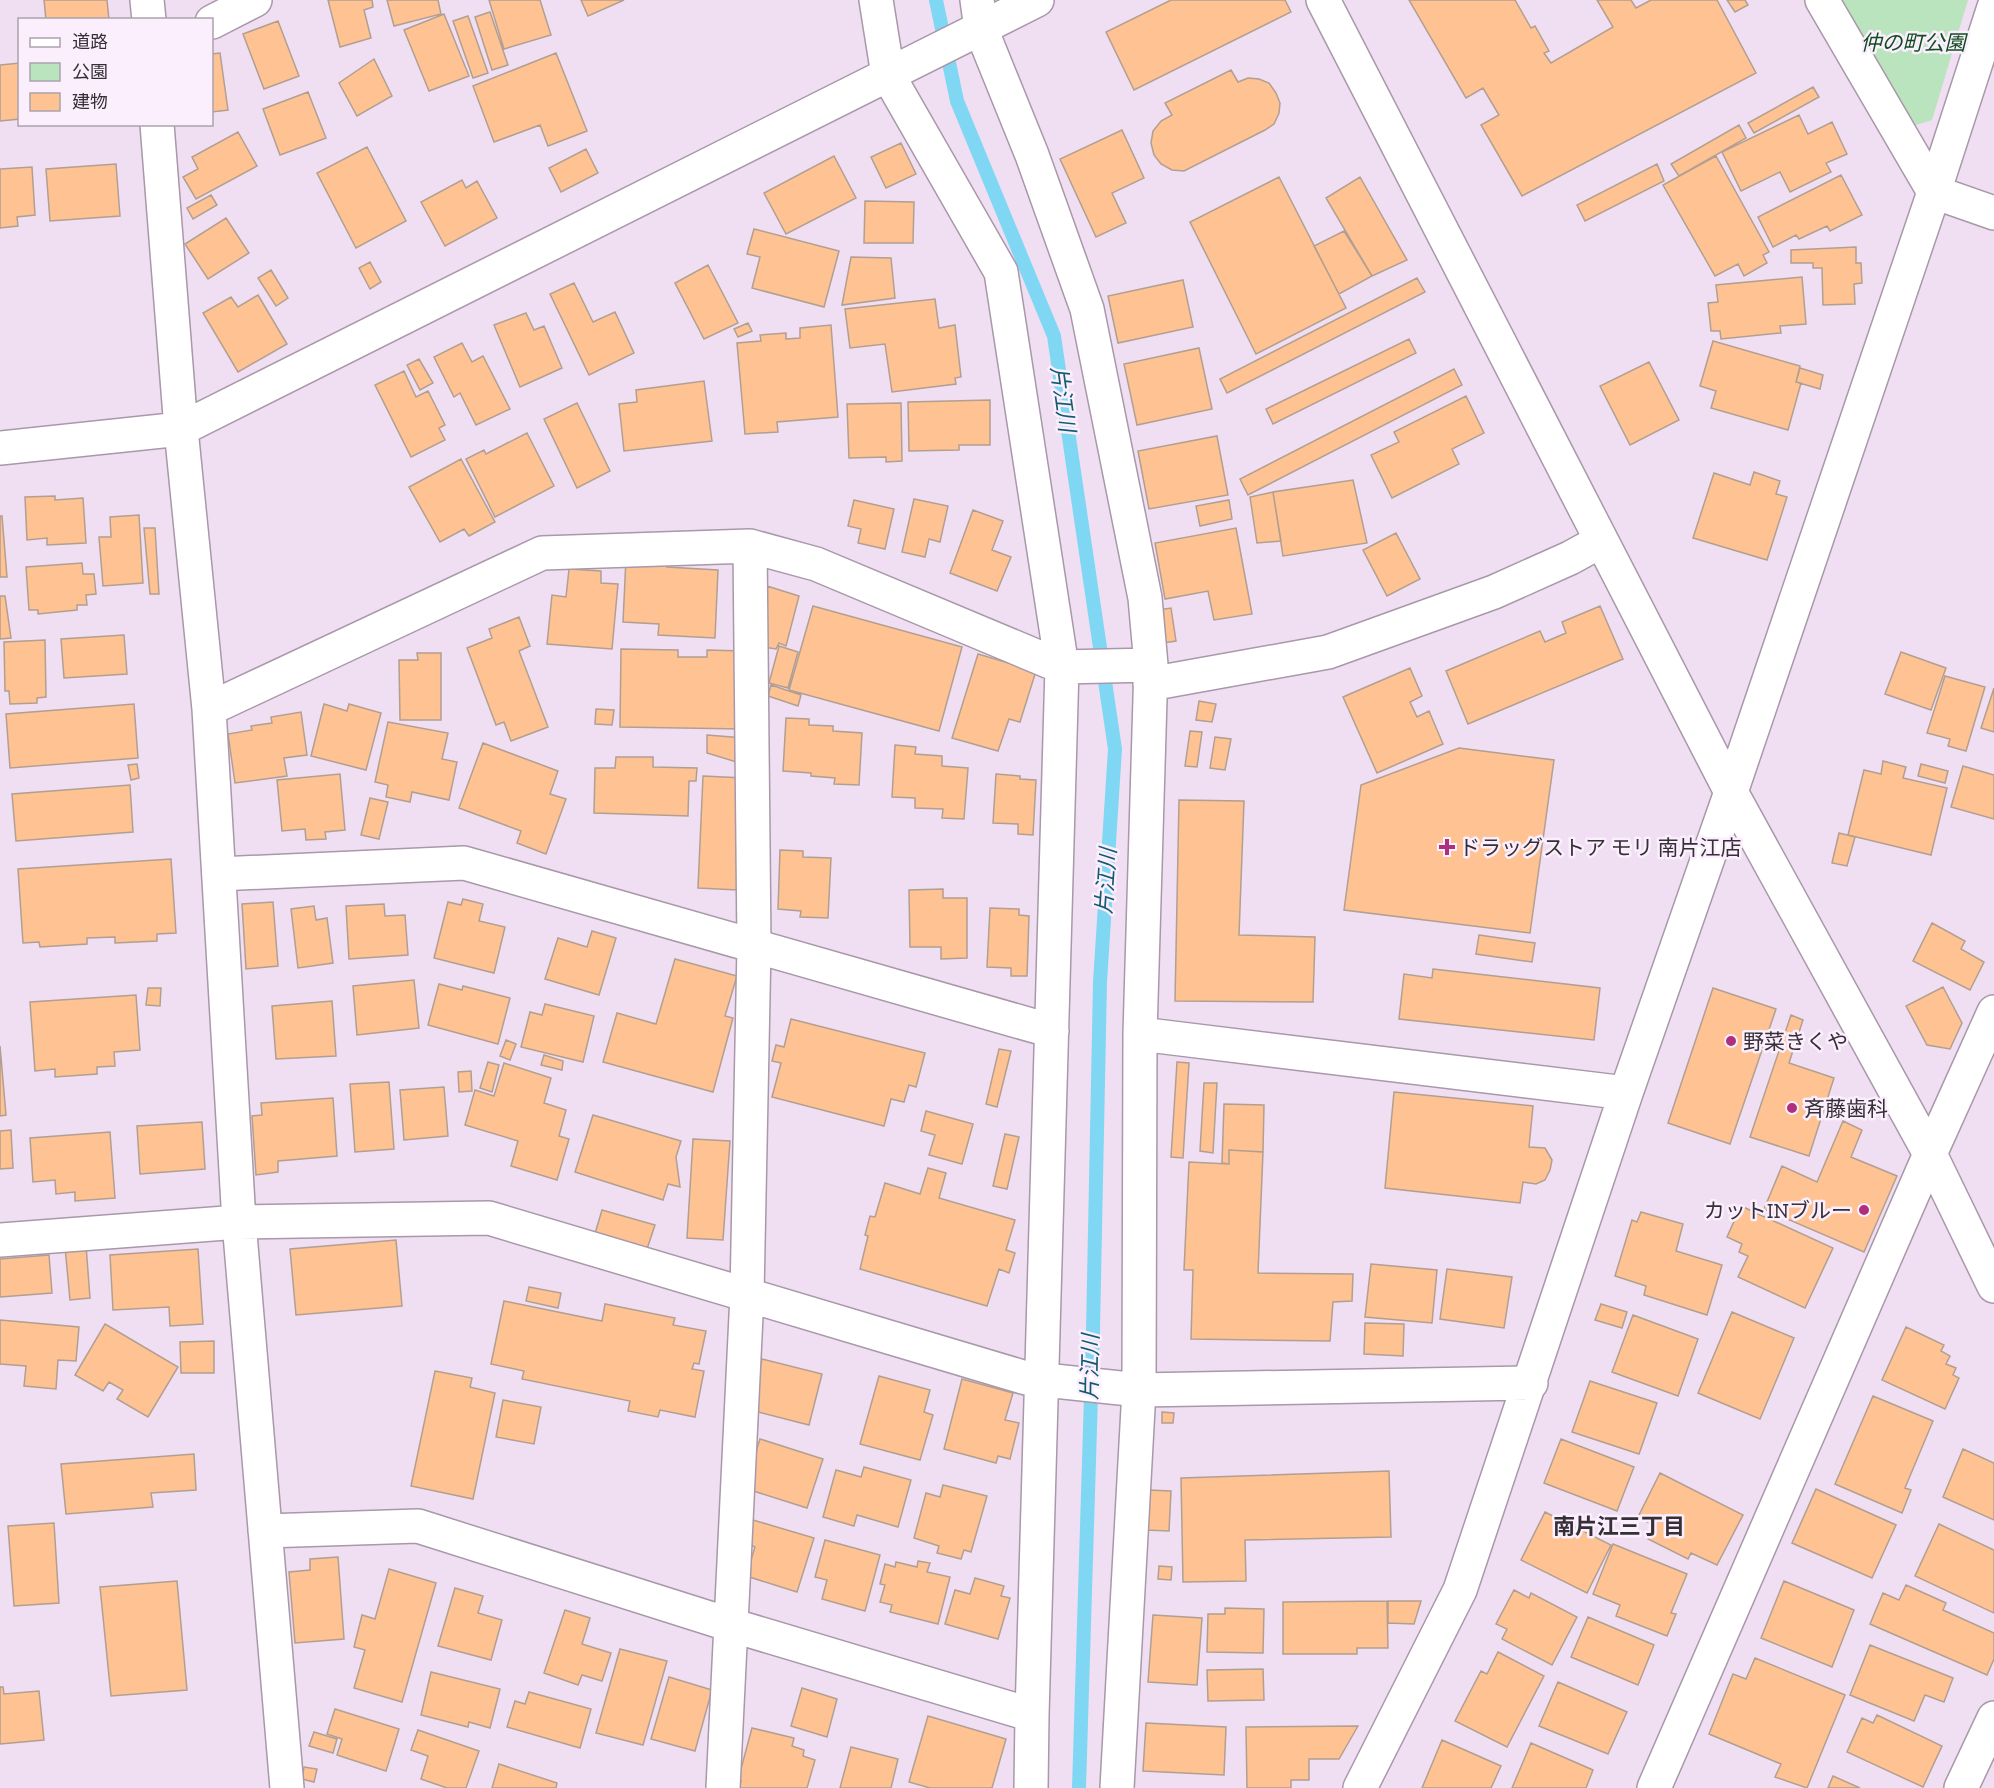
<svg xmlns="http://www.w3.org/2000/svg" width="1994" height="1788" font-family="'Zilla Slab','Noto Sans JP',serif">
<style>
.green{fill:#b9e4bd}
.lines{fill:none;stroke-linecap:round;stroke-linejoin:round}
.stream{stroke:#80d7f4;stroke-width:14}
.building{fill:#ffc292;stroke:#b29f91;stroke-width:1.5}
.minor-casing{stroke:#a898a9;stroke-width:36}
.minor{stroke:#fff;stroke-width:33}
.poi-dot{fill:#ae2f7d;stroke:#fbeefd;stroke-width:2}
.labels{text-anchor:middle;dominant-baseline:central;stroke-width:5;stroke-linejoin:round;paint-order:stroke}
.park-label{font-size:21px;font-style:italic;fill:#0e4d1e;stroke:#fbeefd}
.poi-label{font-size:21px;fill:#352f36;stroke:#fbeefd;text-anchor:start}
.water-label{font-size:22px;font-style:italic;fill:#125a6f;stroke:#fbeefd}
.neighbourhood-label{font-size:22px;font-weight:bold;fill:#352f36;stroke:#fbeefd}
</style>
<rect width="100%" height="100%" fill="#f0dff2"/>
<path class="green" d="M1841,0H1968L1932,120L1913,126Z"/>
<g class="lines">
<path class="stream" d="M936,0L957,101L1054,336L1115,749L1100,982L1093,1330L1079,1788"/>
</g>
<path class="building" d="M44,0H107L109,20H46Z
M328,0H372L373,7L364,10L371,38L340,47Z
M387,0H438L441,14L394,26Z
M489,0H540L551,35L504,49Z
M581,0H624L588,16Z
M1171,0H1285L1291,12L1134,90L1106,32Z
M1409,0H1515L1531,28L1535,26L1549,51L1544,53L1551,63L1613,27L1597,0H1631L1636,8L1651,0H1717L1756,73L1522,196L1481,125L1499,115L1483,88L1466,98Z
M1727,0H1745L1748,5L1735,12Z
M490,12L508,65L492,70L475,17Z
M444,14L469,76L429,91L404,30Z
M468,16L488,73L473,78L453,21Z
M278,21L299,76L264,89L243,34Z
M220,53L228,110L212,112V54Z
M556,53L587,131L548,146L540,125L494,142L473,86Z
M374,59L392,96L357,116L339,83Z
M20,63V119L0,121V65Z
M1231,70L1238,82L1248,78L1259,79L1269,83L1276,93L1280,103L1279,113L1274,124L1265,130L1184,171L1172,170L1161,164L1154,155L1151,143L1153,131L1161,121L1172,115L1165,103Z
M1813,87L1819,97L1754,133L1748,123Z
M308,92L326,138L280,155L263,109Z
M1799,115L1808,134L1832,122L1847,154L1826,163L1831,172L1790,192L1780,172L1741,191L1722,152Z
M1739,125L1746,138L1679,176L1671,164Z
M1122,130L1144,178L1112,193L1126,223L1096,237L1060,159Z
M238,132L257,166L196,199L183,177L198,169L192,157Z
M901,143L916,174L886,188L871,157Z
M367,147L406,221L356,248L317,173Z
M586,149L598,173L561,192L549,168Z
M834,156L856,198L786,234L764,193Z
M1716,156L1769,252L1763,255L1767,263L1744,276L1738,264L1715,276L1663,185Z
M116,164L120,216L50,221L46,169Z
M1657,164L1664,181L1585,221L1577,205Z
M32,167L35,215L17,217L18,226L0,228V169Z
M1841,175L1862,215L1830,231L1827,226L1799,239L1796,235L1773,247L1758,217Z
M1279,177L1346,308L1256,354L1190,222Z
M1360,177L1407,260L1372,276L1326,198Z
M462,180L466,188L477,181L497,218L445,246L421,202Z
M211,195L217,205L193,219L187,208Z
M865,201L914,202L913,243H864Z
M226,218L249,253L208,279L185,244Z
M754,229L839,251L824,307L752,288L760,257L747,254Z
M1344,231L1372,276L1339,294L1314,246Z
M1856,247V263H1861L1862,283L1854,284L1855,304L1823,305L1822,268H1813V263H1791V250Z
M851,257L891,258L895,298L842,305Z
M370,262L381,282L370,289L359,268Z
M708,265L738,323L704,339L675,283Z
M271,270L288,298L276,306L258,278Z
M1802,277L1806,324L1780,326L1781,333L1721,339L1720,331H1711L1708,303L1718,302L1716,285Z
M1417,278L1425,292L1227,393L1220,379Z
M1183,280L1193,327L1118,343L1108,296Z
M574,283L593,322L615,312L634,353L589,375L550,294Z
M258,295L287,344L238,372L203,313L231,297L238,307Z
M935,299L939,328L955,325L961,377L955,378L956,384L892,392L885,344L850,348L845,309Z
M526,313L534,330L544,326L562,368L520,387L494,325Z
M748,323L752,331L738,337L734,329Z
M831,325L838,417L777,422L778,432L745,434L737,343L761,341L760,335L786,333V339L800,338V328Z
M1409,339L1416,353L1273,424L1266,409Z
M1713,341L1800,366L1796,382L1801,383L1788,430L1711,408L1716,391L1700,386Z
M462,343L472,362L483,356L510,409L476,425L460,393L454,397L434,357Z
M1199,348L1212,409L1137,425L1124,364Z
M419,359L433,383L420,390L407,365Z
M1649,362L1679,420L1630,445L1600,386Z
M1800,368L1823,375L1820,389L1796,382Z
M1454,369L1462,385L1248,495L1240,479Z
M404,371L416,397L428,391L445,425L439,428L445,440L411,457L375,385Z
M704,381L712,441L624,451L619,404L637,402L636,390Z
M1466,396L1484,433L1452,449L1459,464L1392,498L1371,455L1399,442L1394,432Z
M990,400V445H959V450L909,451L908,402Z
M577,403L610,471L577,488L544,419Z
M901,403L902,461L886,462V457L849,458L847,404Z
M527,433L554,486L495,517L466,459L484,450L486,454Z
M1217,436L1228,495L1149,509L1138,451Z
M461,459L495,522L469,536L464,529L440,542L409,487Z
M1754,472L1780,481L1776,494L1787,497L1767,560L1693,538L1714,473L1750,485Z
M1353,480L1367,543L1283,556L1273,492Z
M1273,492L1281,541L1257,543L1250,497Z
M55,496V500L83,498L86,543L47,545V538L27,540L25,497Z
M914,499L948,506L940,542L929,539L925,557L902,552Z
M854,500L894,509L885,549L858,543L861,529L848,526Z
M1229,500L1232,519L1200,526L1196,506Z
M973,510L1003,521L992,550L1011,557L997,591L950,573Z
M139,515L143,583L103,586L99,537H111L110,517Z
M0,516H2L7,577H0Z
M144,528H155L159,594H150Z
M1236,528L1252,614L1214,620L1208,591L1165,599L1155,543Z
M1396,533L1420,579L1387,596L1363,550Z
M626,558L667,560V567L718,570L715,638L658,635L659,624L623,622Z
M82,563L83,574H94L96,594L86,595L87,605H77V610L38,614V610H29L26,567Z
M569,569L601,571V583L618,584L612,649L547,644L552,595L566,597Z
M767,586L799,596L786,646L779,643L776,649L764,647Z
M0,596H5L11,638L0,639Z
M813,606L962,647L939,731L789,690Z
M1600,606L1623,659L1468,724L1446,671L1540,631L1545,642L1566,633L1562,622Z
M1171,608L1176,641L1163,643L1158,610Z
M519,617L530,646L519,651L548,727L511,741L504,722L496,725L467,648L492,638L489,629Z
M124,635L127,674L64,678L61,639Z
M45,640L46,697L37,698V703L10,704L9,691H5L4,642Z
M779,646L798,652L788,688L769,683Z
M621,649L678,650V657H707V650L743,651L742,729L620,727Z
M1901,652L1946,668L1931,710L1885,694Z
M417,653H441V720H400L399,660H418Z
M978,654L1036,671L1020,722L1009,719L998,751L952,738Z
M1410,668L1422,696L1410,702L1417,717L1429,711L1443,744L1377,773L1343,697Z
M1945,676L1985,687L1966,751L1948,746L1950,739L1927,733Z
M771,685L801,695L798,706L768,696Z
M1994,688V732L1981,728Z
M1199,701L1216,704L1212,722L1196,720Z
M134,704L138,758L10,768L6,714Z
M324,704L347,711L349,704L381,713L366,770L311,756Z
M596,709L614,710L612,725L595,724Z
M301,712L307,755L284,758L287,776L235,783L228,734L252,730L251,726L272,723L271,717Z
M786,718L809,719V725L833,726V731L862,733L859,785L834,784L835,778L811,776V773L783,771Z
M388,722L448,733L442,759L457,762L449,800L412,792L410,802L386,797L388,785L375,782Z
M1190,731L1202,732L1197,767L1185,766Z
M707,735L744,738L743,764L707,753Z
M1215,737L1231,739L1225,770L1210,768Z
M483,743L558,771L550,794L566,799L546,854L517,843L521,831L459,808Z
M895,745L916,747L915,754L942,756V766L968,768L964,819L942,818L943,809L915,808V798L892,797Z
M1459,748L1554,760L1530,933L1344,910L1361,785Z
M616,757H653V767L697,768L696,781H689L688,816L594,813L595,768H615Z
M1883,761L1906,767L1903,778L1947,788L1931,855L1848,835L1864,770L1881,774Z
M137,764L139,778L131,780L128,765Z
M1921,764L1948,771L1945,783L1918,776Z
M1963,766L1994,775V819L1951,807Z
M340,774L345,830L325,832L326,839L306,840L305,829L282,831L277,780Z
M996,774L1020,776V779L1036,780L1033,835L1018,834V824L993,823Z
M703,776L744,778L738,890L698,888Z
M130,785L133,832L16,841L12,794Z
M370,798L388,802L379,839L361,835Z
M1179,800L1244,801L1239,935L1315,937L1313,1002L1175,1001Z
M1839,833L1855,837L1847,866L1832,863Z
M780,850L803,851V857L831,858L828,918L800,917L801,911L778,909Z
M171,859L176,933L157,934V941L115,943V937L87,938V944L40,947L39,942L23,943L18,869Z
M943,889V898H967V958L941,959V947H910L909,890Z
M463,899L483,904L479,921L505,927L494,973L434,958L448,902L461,905Z
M273,902L278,966L246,969L242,904Z
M384,904L385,916L405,915L408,955L349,959L346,906Z
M314,906L316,920L327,918L333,963L298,968L291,909Z
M990,908L1019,909V915L1029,916L1027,976H1011V968L987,967Z
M1932,923L1965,941L1961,949L1984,962L1970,990L1913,961Z
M592,931L616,938L599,995L545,979L558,938L587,947Z
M1479,935L1535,943L1532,962L1476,954Z
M675,959L737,976L725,1016L733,1018L713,1092L603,1062L617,1013L656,1024Z
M1433,969L1600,988L1594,1040L1399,1019L1404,974L1432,978Z
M414,980L419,1028L357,1035L353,986Z
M439,984L462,990L463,986L510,998L498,1044L428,1025Z
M1943,987L1962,1023L1950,1049L1927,1045L1906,1006Z
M148,988H161L160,1006L146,1005Z
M1713,988L1776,1009L1730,1144L1668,1123Z
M136,995L140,1050L114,1052L115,1066L97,1067V1074L55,1077V1069L35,1071L30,1002Z
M332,1001L336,1056L276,1059L272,1006Z
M545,1004L594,1016L583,1062L521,1047L530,1012L542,1015Z
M1791,1015L1803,1020L1789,1063L1834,1078L1809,1156L1750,1137Z
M791,1019L925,1053L916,1087L909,1085L904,1102L891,1099L884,1126L772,1097L781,1063L772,1061L776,1045L784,1047Z
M506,1040L516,1044L510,1060L500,1056Z
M0,1046L6,1115L0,1116Z
M999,1049L1011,1051L997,1107L986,1104Z
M544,1055L563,1061L562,1070L541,1065Z
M488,1062L499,1065L492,1092L480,1088Z
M1177,1062L1189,1063L1183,1158L1171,1157Z
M504,1063L551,1078L544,1103L566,1110L559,1136L569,1139L557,1180L511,1166L518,1141L465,1125L475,1090L494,1096Z
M471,1071L472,1091L459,1092L458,1072Z
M389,1082L394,1149L355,1152L350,1084Z
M1204,1083H1217L1213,1153L1200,1151Z
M444,1087L448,1136L404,1140L400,1090Z
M1394,1092L1533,1106L1529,1147L1545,1148L1552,1160L1550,1170L1545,1180L1536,1184L1523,1182L1520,1203L1385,1188Z
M333,1098L337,1156L278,1161V1172L256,1175L252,1116L262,1115L261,1103Z
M1224,1104L1264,1105L1263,1152L1229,1150V1164L1222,1163Z
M926,1111L973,1124L962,1164L929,1155L935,1135L921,1131Z
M593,1115L681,1141L676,1157L680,1187L668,1184L663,1200L575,1172Z
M1843,1121L1862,1130L1851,1157L1897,1176L1864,1252L1764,1209L1782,1166L1817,1182Z
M202,1122L205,1169L140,1174L137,1126Z
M11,1130L13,1168L0,1169V1131Z
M110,1132L115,1198L75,1201V1192L56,1194L55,1180L33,1182L30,1138Z
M1005,1134L1019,1137L1007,1189L993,1186Z
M693,1139L730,1141L723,1240L687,1238Z
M1229,1150L1263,1152L1258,1273L1353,1274L1352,1301L1333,1302L1330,1341L1191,1339L1193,1270H1184L1189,1162L1229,1164Z
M928,1168L946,1173L939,1198L1015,1220L1006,1250L1015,1253L1009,1273L999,1269L987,1306L860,1269L868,1236L865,1235L870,1216L875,1217L885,1183L920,1194Z
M1741,1206L1833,1248L1805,1308L1738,1277L1748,1256L1739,1252L1742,1244L1727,1237Z
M602,1210L655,1225L646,1252L594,1237Z
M1641,1212L1683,1224L1676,1251L1722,1265L1707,1315L1644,1295L1646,1286L1615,1276L1632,1220L1637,1222Z
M396,1240L402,1306L296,1315L290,1249Z
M86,1245L90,1298L70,1300L65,1247Z
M198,1249L203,1324L170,1326L169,1307L113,1310L110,1255Z
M49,1255L52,1293L0,1297V1259Z
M1371,1264L1437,1270L1432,1323L1365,1317Z
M1447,1269L1512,1277L1504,1328L1440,1319Z
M529,1287L561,1293L558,1308L526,1301Z
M504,1301L602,1321L605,1304L675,1318L673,1325L706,1331L699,1364L694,1363L692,1369L704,1371L695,1417L660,1410L658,1417L628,1411L630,1401L522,1379L524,1371L491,1364Z
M1601,1304L1627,1312L1622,1328L1595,1320Z
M1732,1312L1794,1338L1760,1419L1698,1393Z
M1633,1315L1698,1339L1678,1396L1612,1372Z
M0,1320L79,1327L76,1361L58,1360L56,1389L24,1386L26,1366L0,1364Z
M1365,1323L1404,1324L1403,1356L1364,1354Z
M105,1324L178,1367L148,1417L117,1399L123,1390L109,1382L103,1391L75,1375Z
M1906,1327L1944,1345L1941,1351L1950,1356L1946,1364L1956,1368L1953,1375L1959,1378L1945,1409L1882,1380Z
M214,1341V1373H181L180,1342Z
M762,1359L822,1374L809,1425L750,1410Z
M435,1371L472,1378L470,1387L495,1393L473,1499L411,1486Z
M879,1376L930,1390L924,1412L933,1415L920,1460L860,1444Z
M962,1379L1013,1393L1005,1420L1019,1423L1010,1459L998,1456L996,1463L944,1449Z
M1590,1381L1657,1403L1639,1454L1572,1432Z
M1873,1396L1933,1421L1905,1488L1911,1490L1902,1513L1835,1484Z
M503,1400L541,1407L534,1444L496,1437Z
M1162,1412L1174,1413L1173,1423H1162Z
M760,1439L823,1459L807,1508L744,1488Z
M1561,1439L1634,1467L1617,1511L1544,1483Z
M1963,1449L1994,1463V1520L1943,1497Z
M194,1454L196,1490L151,1493L153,1507L66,1514L61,1464Z
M864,1467L911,1480L898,1527L857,1515L854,1526L823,1517L836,1470L861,1477Z
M1389,1471L1391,1537L1245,1540L1246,1581L1183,1582L1181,1478Z
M1660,1473L1743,1515L1717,1565L1691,1553L1688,1559L1648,1539L1655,1526L1638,1517Z
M943,1485L987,1496L971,1552L964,1550L961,1559L937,1553L939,1546L914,1538L926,1493L940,1497Z
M1816,1489L1896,1525L1872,1578L1792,1543Z
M1148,1490L1171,1491L1169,1531L1146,1530Z
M1545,1512L1611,1545L1587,1593L1521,1560Z
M743,1517L814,1538L797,1592L746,1576L755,1547L748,1544Z
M54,1523L59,1603L14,1606L8,1526Z
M1939,1524L1994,1550V1613L1915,1576Z
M825,1540L880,1555L865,1611L822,1599L827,1580L815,1577Z
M1613,1544L1687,1574L1671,1613L1676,1614L1667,1636L1616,1616L1620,1605L1593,1594Z
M338,1557L344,1639L295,1643L289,1572L310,1570V1559Z
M918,1561L930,1563L927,1572L950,1577L938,1624L890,1612L892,1605L880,1602L885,1585L880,1584L885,1564L895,1567L896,1562L917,1567Z
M1159,1566L1172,1567L1171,1580L1158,1579Z
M389,1569L436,1583L402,1702L354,1688L365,1650L354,1647L362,1615L375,1619Z
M975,1578L1004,1586L1001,1596L1010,1598L998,1639L945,1624L955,1590L970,1594Z
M177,1581L187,1690L111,1696L100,1587Z
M1784,1581L1854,1610L1832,1667L1761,1638Z
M1906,1585L1946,1603L1943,1610L1994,1633V1659L1987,1675L1870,1624L1883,1593L1899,1600Z
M455,1588L483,1596L478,1613L502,1620L491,1660L438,1646Z
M1514,1590L1529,1598L1531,1593L1577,1617L1552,1665L1502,1639L1507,1629L1496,1624Z
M1387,1601L1388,1648H1357V1654H1283V1602Z
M1388,1601H1421L1414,1624L1388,1623Z
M1225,1608L1264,1609L1263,1653L1207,1652L1208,1614H1225Z
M565,1610L590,1618L582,1644L611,1653L602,1681L582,1675L578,1685L544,1673Z
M1153,1615L1202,1618L1197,1685L1148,1682Z
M1588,1617L1654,1645L1638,1685L1571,1657Z
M1870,1645L1953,1678L1944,1702L1925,1695L1914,1721L1850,1695Z
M620,1649L667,1661L643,1745L596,1733Z
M1498,1652L1544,1676L1507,1747L1455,1721L1481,1671L1487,1674Z
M1755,1658L1845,1695L1807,1788L1775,1777L1781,1764L1709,1734L1733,1674L1746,1679Z
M1263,1669L1264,1700L1208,1701L1207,1670Z
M431,1672L500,1689L490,1728L469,1722L468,1727L421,1715Z
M669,1677L712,1690L695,1751L651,1739Z
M1558,1682L1627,1712L1608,1754L1539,1726Z
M0,1687H3L4,1694L39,1691L44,1740L0,1744Z
M802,1688L837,1699L827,1737L791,1726Z
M529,1692L591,1709L580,1748L507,1727L515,1701L525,1704Z
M335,1709L399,1729L386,1771L337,1755L342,1739L327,1734Z
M1877,1715L1942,1746L1923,1787L1847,1752L1862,1718L1873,1723Z
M928,1716L1006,1739L992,1788H930L909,1782Z
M1146,1723L1226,1727L1224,1775L1143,1771Z
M1358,1726L1339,1759H1309V1780H1291V1788H1247L1246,1727Z
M752,1728L794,1738L792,1746L804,1750L803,1756L815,1760L807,1788H739L741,1781L738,1780Z
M418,1730L479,1751L466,1788H447L421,1779L428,1756L411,1750Z
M314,1732L337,1739L333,1753L309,1746Z
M1442,1740L1501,1766L1491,1788H1422Z
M1531,1743L1593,1770L1586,1788H1512Z
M851,1747L898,1759L891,1788H840Z
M499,1764L557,1783L556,1788H492Z
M304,1767L317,1769L314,1782L302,1779Z
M1833,1776L1860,1788H1828Z"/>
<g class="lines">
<defs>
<path id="minor" d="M147,0L149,20
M876,0L888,75L1001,272L1062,667L1032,1715L1031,1788
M977,0L981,29L1032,155L1087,309L1145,598L1151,665L1140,1034L1139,1390L1117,1788
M1323,0L1731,792L1930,1154L1994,1286
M1822,0L1934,192L1994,213
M212,22L255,0
M157,124L181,429L209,709L239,1222L287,1788
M0,448L181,429L1037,0
M1150,684L1328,652L1494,592L1570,558L1601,541
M209,709L542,553L750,546L816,564L1062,667L1151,665
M219,874L464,863L1052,1031
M1140,1034L1626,1093
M0,1240L239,1222L489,1218L1026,1378L1139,1390L1531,1383
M265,1531L418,1526L731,1625L1032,1715
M723,1788L747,1295L754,946L750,546
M1360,1788L1460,1590L1626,1093L1731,792L1934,192L1994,7
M1654,1788L1930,1154L1994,1012
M1961,1788L1994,1718"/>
</defs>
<use href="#minor" class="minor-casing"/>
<use href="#minor" class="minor"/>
</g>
<g class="poi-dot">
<path d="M1444 838h6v6h6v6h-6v6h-6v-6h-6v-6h6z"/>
<circle cx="1731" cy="1041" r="6"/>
<circle cx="1792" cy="1108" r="6"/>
<circle cx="1864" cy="1210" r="6"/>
</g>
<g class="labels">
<g class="park-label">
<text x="1913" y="42">仲の町公園</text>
</g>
<g class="poi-label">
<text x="1459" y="847">ドラッグストア モリ 南片江店</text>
<text x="1743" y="1041">野菜きくや</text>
<text x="1804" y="1108">斉藤歯科</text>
<text x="1852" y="1210" text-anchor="end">カットINブルー</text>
</g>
<g class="water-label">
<text transform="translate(1063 399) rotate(82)">片江川</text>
<text transform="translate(1106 881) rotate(-86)">片江川</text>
<text transform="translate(1090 1367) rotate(-89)">片江川</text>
</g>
<g class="neighbourhood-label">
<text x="1619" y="1526">南片江三丁目</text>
</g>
</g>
<rect x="18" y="18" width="195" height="108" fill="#fbeefd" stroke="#aca2ad" stroke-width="1.5"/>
<rect x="30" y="38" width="30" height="9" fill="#ffffff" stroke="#aca2ad" stroke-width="1.5"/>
<text x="72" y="48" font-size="18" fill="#352f36">道路</text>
<rect x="30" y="63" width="30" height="18" fill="#b9e4bd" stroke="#aca2ad" stroke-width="1.5"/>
<text x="72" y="78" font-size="18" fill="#352f36">公園</text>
<rect x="30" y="93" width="30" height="18" fill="#ffc292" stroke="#aca2ad" stroke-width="1.5"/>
<text x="72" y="108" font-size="18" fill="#352f36">建物</text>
</svg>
